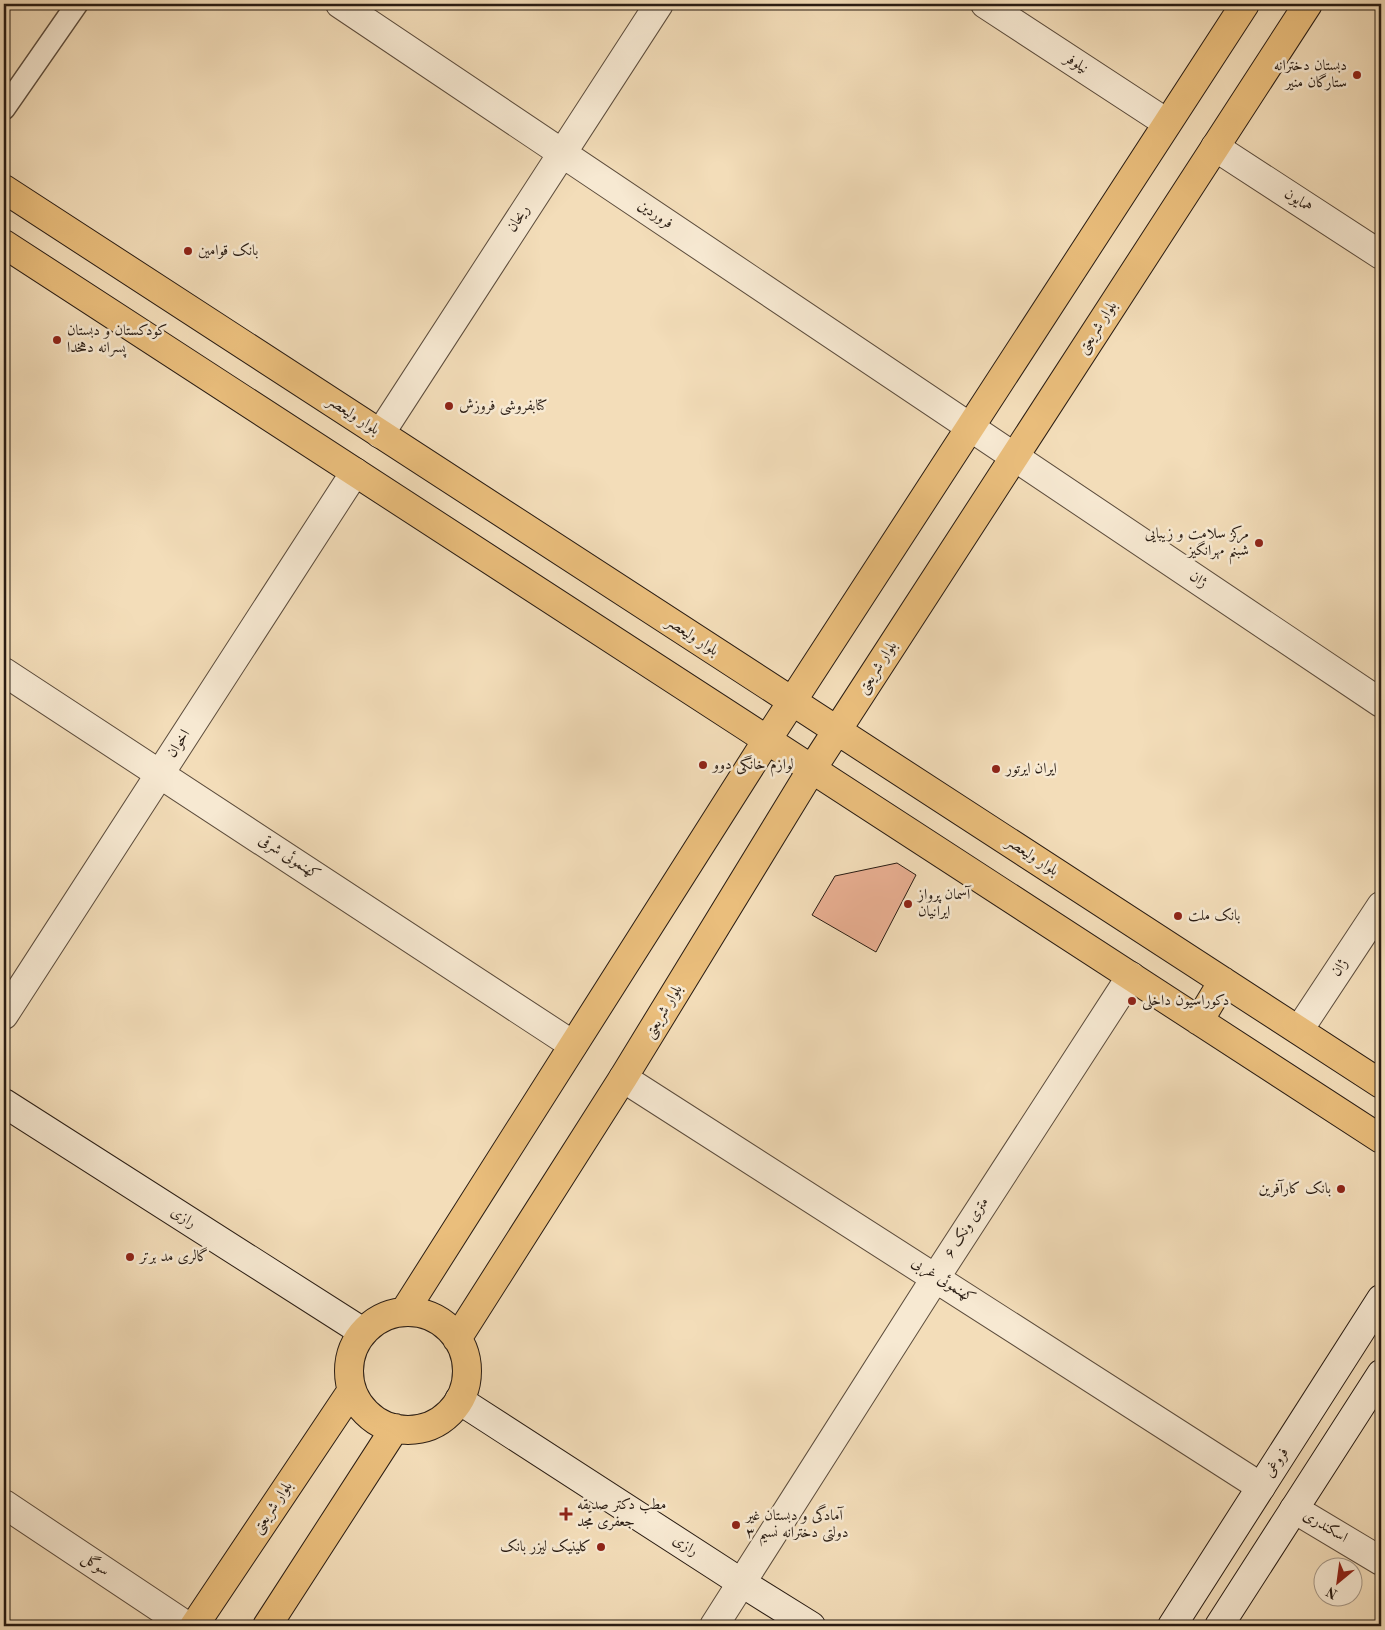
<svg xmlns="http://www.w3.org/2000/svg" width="1385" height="1630" font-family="'Old Standard TT',Amiri,serif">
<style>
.building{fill:#e9af92;stroke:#291c13}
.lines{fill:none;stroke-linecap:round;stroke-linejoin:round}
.pedestrian-casing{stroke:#5c4c3c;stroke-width:24}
.minor-casing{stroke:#5c4c3c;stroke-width:30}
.secondary-casing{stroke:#291c13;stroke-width:30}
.primary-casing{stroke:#291c13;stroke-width:30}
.pedestrian{stroke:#f7e9d2;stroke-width:21}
.minor{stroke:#f7e9d2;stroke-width:28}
.secondary{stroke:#f7e9d2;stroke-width:28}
.primary{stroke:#eabe7c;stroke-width:28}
.poi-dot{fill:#8f2418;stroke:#f7e9d2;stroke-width:2}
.labels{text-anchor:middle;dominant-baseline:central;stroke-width:5;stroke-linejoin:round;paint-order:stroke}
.street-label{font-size:15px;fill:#291c13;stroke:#f7e9d2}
.poi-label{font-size:15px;fill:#291c13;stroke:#f7e9d2;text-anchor:start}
</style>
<rect width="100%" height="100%" fill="#f3ddb9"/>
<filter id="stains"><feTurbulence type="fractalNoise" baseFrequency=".004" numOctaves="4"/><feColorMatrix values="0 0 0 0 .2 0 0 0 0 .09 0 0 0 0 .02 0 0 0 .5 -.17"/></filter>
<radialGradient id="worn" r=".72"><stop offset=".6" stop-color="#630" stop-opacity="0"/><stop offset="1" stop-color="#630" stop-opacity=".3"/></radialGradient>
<path class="building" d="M897,863L916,875L876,952L812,915L835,876Z"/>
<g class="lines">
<defs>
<path id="pedestrian" d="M4,109L77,4"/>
<path id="minor" d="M340,4L1381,703
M985,4L1167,123
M1215,147L1381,255
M380,434L659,4
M4,672L573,1045
M4,1015L355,472
M1299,1030L1381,906
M623,1078L1261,1487
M4,1504L187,1626
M1294,1509L1381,1561
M714,1626L936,1277L1131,976"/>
<path id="secondary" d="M4,1103L363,1332
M459,1400L742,1583L811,1626
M1172,1626L1381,1299
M1219,1626L1381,1374"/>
<path id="primary" d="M4,189L1381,1084
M4,244L1381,1139
M1199,1021L1223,981
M404,1312L767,740L1245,4
M349 1371a59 59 0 1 1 118 0a59 59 0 1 1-118 0Z
M457,1339L623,1078L812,769L1308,4
M194,1626L352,1390
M267,1626L395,1428"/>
</defs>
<use href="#pedestrian" class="pedestrian-casing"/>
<use href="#minor" class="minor-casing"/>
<use href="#secondary" class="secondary-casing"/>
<use href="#primary" class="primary-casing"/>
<use href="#pedestrian" class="pedestrian"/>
<use href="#minor" class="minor"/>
<use href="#secondary" class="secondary"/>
<use href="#primary" class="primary"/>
</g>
<g class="poi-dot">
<circle cx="1357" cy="75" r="5"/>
<circle cx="188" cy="251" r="5"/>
<circle cx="57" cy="340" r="5"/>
<circle cx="449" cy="406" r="5"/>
<circle cx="1259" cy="543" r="5"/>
<circle cx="703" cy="765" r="5"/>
<circle cx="996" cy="769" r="5"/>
<circle cx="908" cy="904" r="5"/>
<circle cx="1178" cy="916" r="5"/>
<circle cx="1132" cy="1001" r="5"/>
<circle cx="1341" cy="1189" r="5"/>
<circle cx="130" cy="1257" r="5"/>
<path d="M563.5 1506.5h5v5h5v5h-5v5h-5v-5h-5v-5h5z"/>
<circle cx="736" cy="1525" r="5"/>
<circle cx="601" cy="1547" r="5"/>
</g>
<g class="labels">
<g class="street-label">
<text transform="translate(1076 64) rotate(33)">نیلوفر</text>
<text transform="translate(1298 201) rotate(33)">همایون</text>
<text transform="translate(655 215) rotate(34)">فروردین</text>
<text transform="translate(519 219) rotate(-57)">ریحان</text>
<text transform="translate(1098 328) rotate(-57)">بلوار شریعتى</text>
<text transform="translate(353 416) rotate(33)">بلوار ولیعصر</text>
<text transform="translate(1198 580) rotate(34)">ژان</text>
<text transform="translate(692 637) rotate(33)">بلوار ولیعصر</text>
<text transform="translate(878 668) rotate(-57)">بلوار شریعتى</text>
<text transform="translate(179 744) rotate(-57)">اخوان</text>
<text transform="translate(1032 857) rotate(33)">بلوار ولیعصر</text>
<text transform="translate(289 858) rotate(33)">کهنموئی شرقی</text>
<text transform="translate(1340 968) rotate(-56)">ژان</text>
<text transform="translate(664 1012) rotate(-59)">بلوار شریعتى</text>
<text transform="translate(183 1218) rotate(33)">رازی</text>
<text transform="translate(967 1228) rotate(-57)">۶ متری ونک</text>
<text transform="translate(943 1281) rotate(33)">کهنموئی غربی</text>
<text transform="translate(1277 1463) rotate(-57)">فروغى</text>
<text transform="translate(273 1508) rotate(-56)">بلوار شریعتى</text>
<text transform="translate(1325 1527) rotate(31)">اسکندری</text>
<text transform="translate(685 1546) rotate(33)">رازی</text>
<text transform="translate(95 1565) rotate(34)">سوگل</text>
</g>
<g class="poi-label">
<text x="1347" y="66" text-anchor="end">دبستان دخترانه<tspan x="1347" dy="17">ستارگان منیر</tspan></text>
<text x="198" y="251">بانک قوامین</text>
<text x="67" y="331">کودکستان و دبستان<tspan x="67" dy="17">پسرانه دهخدا</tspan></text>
<text x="459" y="406">کتابفروشی فروزش</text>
<text x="1249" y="534" text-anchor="end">مرکز سلامت و زیبایی<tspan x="1249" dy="17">شبنم مهرانگیز</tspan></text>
<text x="713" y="765">لوازم خانگی دوو</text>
<text x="1006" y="769">ایران ایرتور</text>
<text x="918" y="895">آسمان پرواز<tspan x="918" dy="17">ایرانیان</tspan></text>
<text x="1188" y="916">بانک ملت</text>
<text x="1142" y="1001">دکوراسیون داخلی</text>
<text x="1331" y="1189" text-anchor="end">بانک کارآفرین</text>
<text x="140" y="1257">گالری مد برتر</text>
<text x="577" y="1505">مطب دکتر صدیقه<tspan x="577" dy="17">جعفری مجد</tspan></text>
<text x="746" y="1516">آمادگی و دبستان غیر<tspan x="746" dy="17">دولتی دخترانه نسیم ۳</tspan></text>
<text x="591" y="1547" text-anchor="end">کلینیک لیزر بانک</text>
</g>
</g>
<rect width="1385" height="1630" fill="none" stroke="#f3ddb9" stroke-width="20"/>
<rect x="5" y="5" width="1375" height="1620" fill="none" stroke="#291c13" stroke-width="2.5"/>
<rect x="10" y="10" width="1365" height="1610" fill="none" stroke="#291c13"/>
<g transform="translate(1338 1582) rotate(209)"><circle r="24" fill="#f7e9d2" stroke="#a59786"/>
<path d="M0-4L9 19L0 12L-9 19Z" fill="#8f2418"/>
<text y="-8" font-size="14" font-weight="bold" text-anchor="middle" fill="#291c13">N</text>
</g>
<rect width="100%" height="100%" filter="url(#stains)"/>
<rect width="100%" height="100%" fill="url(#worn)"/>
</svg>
